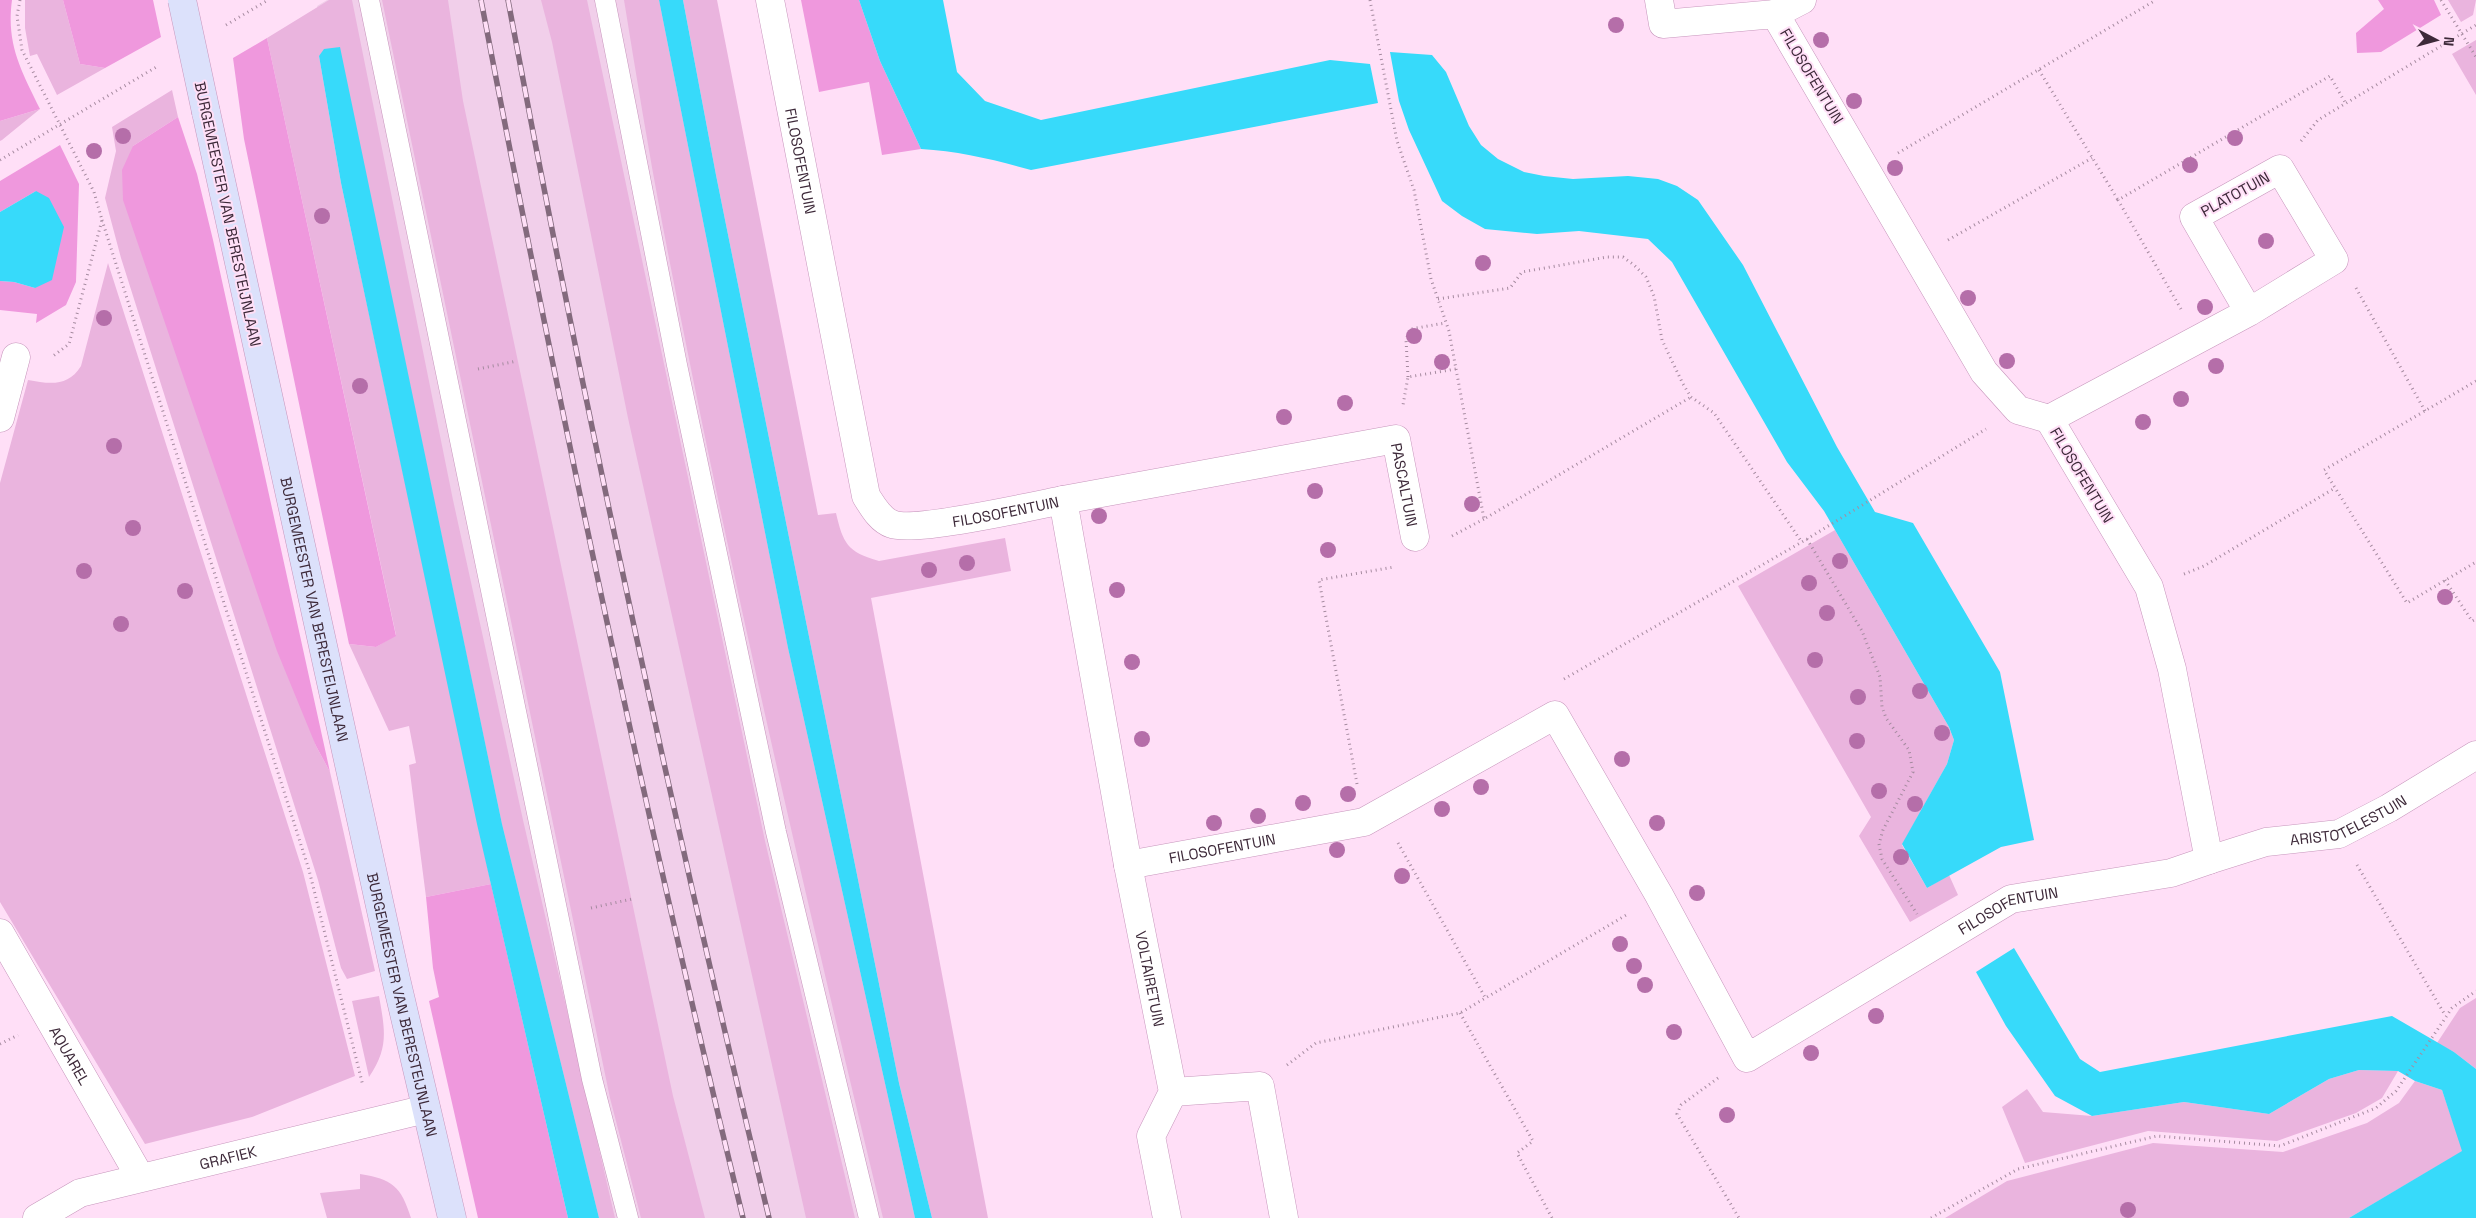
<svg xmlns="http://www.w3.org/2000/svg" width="2476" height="1218" font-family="'Space Grotesk',sans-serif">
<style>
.built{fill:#f1cfea}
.green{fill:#eab4de}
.forest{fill:#ef98dd}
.water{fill:#37dafa}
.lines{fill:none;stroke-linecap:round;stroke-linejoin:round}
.service-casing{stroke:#c796bc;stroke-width:21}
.minor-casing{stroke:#c796bc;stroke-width:29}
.secondary-casing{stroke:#c796bc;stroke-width:29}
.path{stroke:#a68ba0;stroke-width:3;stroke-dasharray:1 4;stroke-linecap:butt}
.service{stroke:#fff;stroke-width:20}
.minor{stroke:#fff;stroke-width:28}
.secondary{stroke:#dce1fb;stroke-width:28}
.rail-casing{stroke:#836a7d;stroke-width:5.5}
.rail{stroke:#ffdff7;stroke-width:4;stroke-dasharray:11;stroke-linecap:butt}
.secondary-bridge-casing{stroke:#c796bc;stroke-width:29;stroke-linecap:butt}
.secondary-bridge{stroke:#dce1fb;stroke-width:28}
.tree{fill:#b56ea9}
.labels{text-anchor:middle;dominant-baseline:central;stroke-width:4;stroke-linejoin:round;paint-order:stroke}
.street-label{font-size:15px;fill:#3d2939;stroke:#ffdff7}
</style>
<rect width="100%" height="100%" fill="#ffdff7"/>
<path class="built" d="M327,0H659L788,648L915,1218H586L317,6Z"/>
<path class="green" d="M25,0H63L80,64L105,68L57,95L37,54L30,56L25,28Z
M329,0H352L453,500L523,820L615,1218H599L502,824L339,47L319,56L341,183L491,884L426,897L409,765L416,763L409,726L389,731L349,644L376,647L396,635L267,38Z
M382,0H448L463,101L673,1096L705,1218H641L610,1098Z
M541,0H587L765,841L855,1218H806L628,418L552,42Z
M624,0H659L788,648L915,1218H883C803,887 726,556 662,222C648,148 636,74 624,0Z
M683,0H717L818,515L836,513C843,543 847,552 879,561L1005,538L1011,571L871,598L988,1218H932L899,1083L716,175Z
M2448,0H2476L2473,15L2461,22Z
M2476,40V95L2452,54Z
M172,90L178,117L133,146L316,746L330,772L375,971L347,979L341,968L318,880L121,258L105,198L116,151L112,127Z
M40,109L2,140L0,141V121Z
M108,263L303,872L355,1076L252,1117L145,1144L0,902V483L28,380C50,384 68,387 81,366Z
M1835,530L1949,727L1954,740L1947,764L1902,845L1927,888L1949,875L1958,895L1910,922L1859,836L1871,817L1738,586Z
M379,996C385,1030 389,1048 369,1077L352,1001Z
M2476,998V1069L2454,1052L2437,1043L2460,1008Z
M2359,1070L2398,1071L2382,1098L2356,1113L2277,1141L2148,1131L2025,1163L2002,1107L2027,1089L2043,1112L2092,1116L2184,1102L2269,1114L2329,1079Z
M2415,1081L2442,1090L2463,1151L2349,1218H1945L2007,1181L2153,1143L2283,1152L2367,1123L2399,1103Z
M360,1174C392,1179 401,1186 411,1218H327L320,1193L360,1189Z"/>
<path class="forest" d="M0,0H12C6,44 21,70 40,109L0,121Z
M63,0H153L161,37L105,68L80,64Z
M801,0H859L880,61L921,149L882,155L869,82L819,92Z
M2378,0H2434L2441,15L2381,52L2357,53L2356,33L2384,9Z
M267,38L396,636L376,647L349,644L244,139L233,58Z
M178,117L197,174L213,240L330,772L316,746L277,651L123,200L122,170L133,146Z
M60,145L79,184L76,282L66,305L36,323L37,314L0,310V281L14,282L35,288L36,191L0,212V181Z
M491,884L568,1218H478L429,1001L439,997L433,968L426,897Z"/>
<path class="water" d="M659,0H683L716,175L899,1083L932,1218H915L788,648Z
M859,0H943L957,72L985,101L1041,120L1330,60L1370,64L1378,103L1031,170C995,160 959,151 921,149L880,61Z
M340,47L502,824L599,1218H568L477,824L341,183L319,56L324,49Z
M1390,52L1432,55L1446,72L1469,126L1481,145L1498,159L1524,172L1544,176L1573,179L1628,176L1658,179L1677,186L1698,200L1743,265L1837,447L1875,512L1913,523L2000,672L2034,840L2001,847L1927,888L1902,844L1947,764L1954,740L1949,727L1824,511L1787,462L1672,262L1648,239L1579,231L1537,234L1485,229L1462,216L1442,201L1409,130L1399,101Z
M36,191L49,198L64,227L52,280L35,288L14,282L0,281V212Z
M2014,948L2080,1059L2100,1072L2392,1016L2454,1052L2476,1069V1218H2349L2462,1151L2442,1090L2415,1081L2398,1071L2359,1070L2329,1079L2269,1114L2184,1102L2092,1116L2055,1096L2006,1026L1976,972Z"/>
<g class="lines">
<defs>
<path id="service" d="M369,0L592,1079L628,1218
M605,0L677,365L776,832L869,1218"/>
<g id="minor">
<path id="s1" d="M770,0L866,496C873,507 880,520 892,524C913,533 1033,506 1063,500L1128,865L1364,822L1555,715L1659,895L1747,1058L2011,899L2171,873L2209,860L2172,669L2149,587L2049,419L2018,410L1984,372L1775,14L1663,24L1659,0"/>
<path d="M1775,14L1802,0"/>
<path d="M0,418L16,357"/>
<path d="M2049,419L2249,312L2334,260L2280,169L2194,217L2249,312"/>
<path id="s2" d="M1063,500L1396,439L1415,537"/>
<path id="s3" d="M2209,860L2266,842L2339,834L2389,808L2476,755"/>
<path id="s4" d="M1128,865L1173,1092L1151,1136L1167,1218"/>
<path id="s5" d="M0,933L140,1177"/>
<path d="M1173,1092L1260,1086L1284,1218"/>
<path id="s6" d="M37,1218L80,1193L426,1109"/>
</g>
<g id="secondary">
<path id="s7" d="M206,112L396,979L452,1218"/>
</g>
</defs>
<use href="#service" class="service-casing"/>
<use href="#minor" class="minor-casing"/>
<use href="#secondary" class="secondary-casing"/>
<path class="path" d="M20,0L17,16L22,50L94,192L102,220L69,344L53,356
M1370,0L1397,141L1414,190L1431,279L1449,331L1456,369L1408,377L1403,405
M2441,0L2476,57
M226,25L268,0
M2039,70L2118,200
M2301,141L2318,120L2476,25
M1898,153L2156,0
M0,160L158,66
M102,220L309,870L363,1086
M1948,240L2092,158
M2356,288L2425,411
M1438,299L1510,288L1522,272L1607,257H1623L1634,265L1646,277L1654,296L1662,340L1683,384L1691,397L1714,413L1801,541
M2181,309L2118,200L2330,76L2346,104
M478,369L517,361
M1456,369L1484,519L1691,397
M1408,377L1406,339L1411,329L1445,323
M2476,381L2324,470L2407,603L2476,562
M1452,536L1484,519
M1807,539L1862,631L1880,677L1882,707L1886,718L1909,750L1913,772L1883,830L1879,844L1882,859L1917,914
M2184,574L2204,566L2335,488
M2445,580L2472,621L2476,619
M1564,679L1807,539L1986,429
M1357,784L1319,580L1394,567
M1398,843L1486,999
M2357,865L2445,1015
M591,908L632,899
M1460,1013L1533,1141L1517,1153L1552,1218
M0,1044L18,1035
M1287,1065L1316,1043L1460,1013L1628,914
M1718,1078L1681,1105L1677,1114L1739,1218
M1931,1218L2018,1169L2157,1136L2280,1146L2376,1108L2396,1091L2452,1008L2476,991"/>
<use href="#service" class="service"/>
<use href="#minor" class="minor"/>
<use href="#secondary" class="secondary"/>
<defs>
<path id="rail" d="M481,0C559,408 645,814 743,1218
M508,0C584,408 672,814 769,1218"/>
</defs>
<use href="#rail" class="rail-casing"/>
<use href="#rail" class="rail"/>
<defs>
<path id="secondary-bridge" d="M182,0L206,112"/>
</defs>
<use href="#secondary-bridge" class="secondary-bridge-casing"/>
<use href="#secondary-bridge" class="secondary-bridge"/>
</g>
<g class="tree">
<circle cx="1616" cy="25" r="8"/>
<circle cx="1821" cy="40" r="8"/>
<circle cx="1854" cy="101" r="8"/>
<circle cx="123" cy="136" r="8"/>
<circle cx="2235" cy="138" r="8"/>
<circle cx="94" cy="151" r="8"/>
<circle cx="2190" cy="165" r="8"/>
<circle cx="1895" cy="168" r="8"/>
<circle cx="322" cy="216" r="8"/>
<circle cx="2266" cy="241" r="8"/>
<circle cx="1483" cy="263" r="8"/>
<circle cx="1968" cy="298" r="8"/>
<circle cx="2205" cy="307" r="8"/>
<circle cx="104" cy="318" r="8"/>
<circle cx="1414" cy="336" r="8"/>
<circle cx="2007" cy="361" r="8"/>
<circle cx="1442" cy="362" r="8"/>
<circle cx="2216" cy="366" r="8"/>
<circle cx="360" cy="386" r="8"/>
<circle cx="2181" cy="399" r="8"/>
<circle cx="1345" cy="403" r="8"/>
<circle cx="1284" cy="417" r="8"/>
<circle cx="2143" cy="422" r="8"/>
<circle cx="114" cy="446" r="8"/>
<circle cx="1315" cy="491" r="8"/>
<circle cx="1472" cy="504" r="8"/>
<circle cx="1099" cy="516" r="8"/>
<circle cx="133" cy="528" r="8"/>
<circle cx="1328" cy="550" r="8"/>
<circle cx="1840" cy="561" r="8"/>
<circle cx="967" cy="563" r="8"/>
<circle cx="929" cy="570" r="8"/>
<circle cx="84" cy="571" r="8"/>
<circle cx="1809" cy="583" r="8"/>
<circle cx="1117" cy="590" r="8"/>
<circle cx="185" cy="591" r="8"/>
<circle cx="2445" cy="597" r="8"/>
<circle cx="1827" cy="613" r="8"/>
<circle cx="121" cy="624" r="8"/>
<circle cx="1815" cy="660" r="8"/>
<circle cx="1132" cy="662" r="8"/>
<circle cx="1920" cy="691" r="8"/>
<circle cx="1858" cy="697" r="8"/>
<circle cx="1942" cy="733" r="8"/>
<circle cx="1142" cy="739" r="8"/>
<circle cx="1857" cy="741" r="8"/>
<circle cx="1622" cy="759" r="8"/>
<circle cx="1481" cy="787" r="8"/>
<circle cx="1879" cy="791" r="8"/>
<circle cx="1348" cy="794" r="8"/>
<circle cx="1303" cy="803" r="8"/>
<circle cx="1915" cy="804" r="8"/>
<circle cx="1442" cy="809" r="8"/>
<circle cx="1258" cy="816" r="8"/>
<circle cx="1214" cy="823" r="8"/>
<circle cx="1657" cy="823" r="8"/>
<circle cx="1337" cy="850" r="8"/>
<circle cx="1901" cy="857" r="8"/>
<circle cx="1402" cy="876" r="8"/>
<circle cx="1697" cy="893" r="8"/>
<circle cx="1620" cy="944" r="8"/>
<circle cx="1634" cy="966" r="8"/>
<circle cx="1645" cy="985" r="8"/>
<circle cx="1876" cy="1016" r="8"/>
<circle cx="1674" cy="1032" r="8"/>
<circle cx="1811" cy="1053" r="8"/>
<circle cx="1727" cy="1115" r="8"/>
<circle cx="2128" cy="1210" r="8"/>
</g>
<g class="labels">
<g class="street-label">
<text transform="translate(1812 76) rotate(59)">FILOSOFENTUIN</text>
<text stroke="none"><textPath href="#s1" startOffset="164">FILOSOFENTUIN</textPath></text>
<text transform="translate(2235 194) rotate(-29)">PLATOTUIN</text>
<text transform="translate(228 214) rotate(78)">BURGEMEESTER VAN BERESTEIJNLAAN</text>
<text transform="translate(2082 475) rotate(59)">FILOSOFENTUIN</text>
<text stroke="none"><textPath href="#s2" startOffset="385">PASCALTUIN</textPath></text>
<text stroke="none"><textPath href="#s1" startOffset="659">FILOSOFENTUIN</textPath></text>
<text stroke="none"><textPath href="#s7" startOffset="509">BURGEMEESTER VAN BERESTEIJNLAAN</textPath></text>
<text stroke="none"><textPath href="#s3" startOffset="146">ARISTOTELESTUIN</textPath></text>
<text stroke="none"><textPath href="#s1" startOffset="1184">FILOSOFENTUIN</textPath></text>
<text stroke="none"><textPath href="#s1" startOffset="2242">FILOSOFENTUIN</textPath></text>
<text stroke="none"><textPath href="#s4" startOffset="116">VOLTAIRETUIN</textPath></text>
<text stroke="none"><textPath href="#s7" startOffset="914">BURGEMEESTER VAN BERESTEIJNLAAN</textPath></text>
<text stroke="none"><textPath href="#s5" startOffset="141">AQUAREL</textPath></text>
<text stroke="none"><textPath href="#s6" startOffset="202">GRAFIEK</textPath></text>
</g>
</g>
<g transform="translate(2436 40) rotate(96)" stroke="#ffdff7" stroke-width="4" paint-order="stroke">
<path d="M0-4L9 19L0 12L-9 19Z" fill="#3d2939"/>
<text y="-8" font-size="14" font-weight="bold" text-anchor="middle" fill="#3d2939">N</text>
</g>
</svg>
